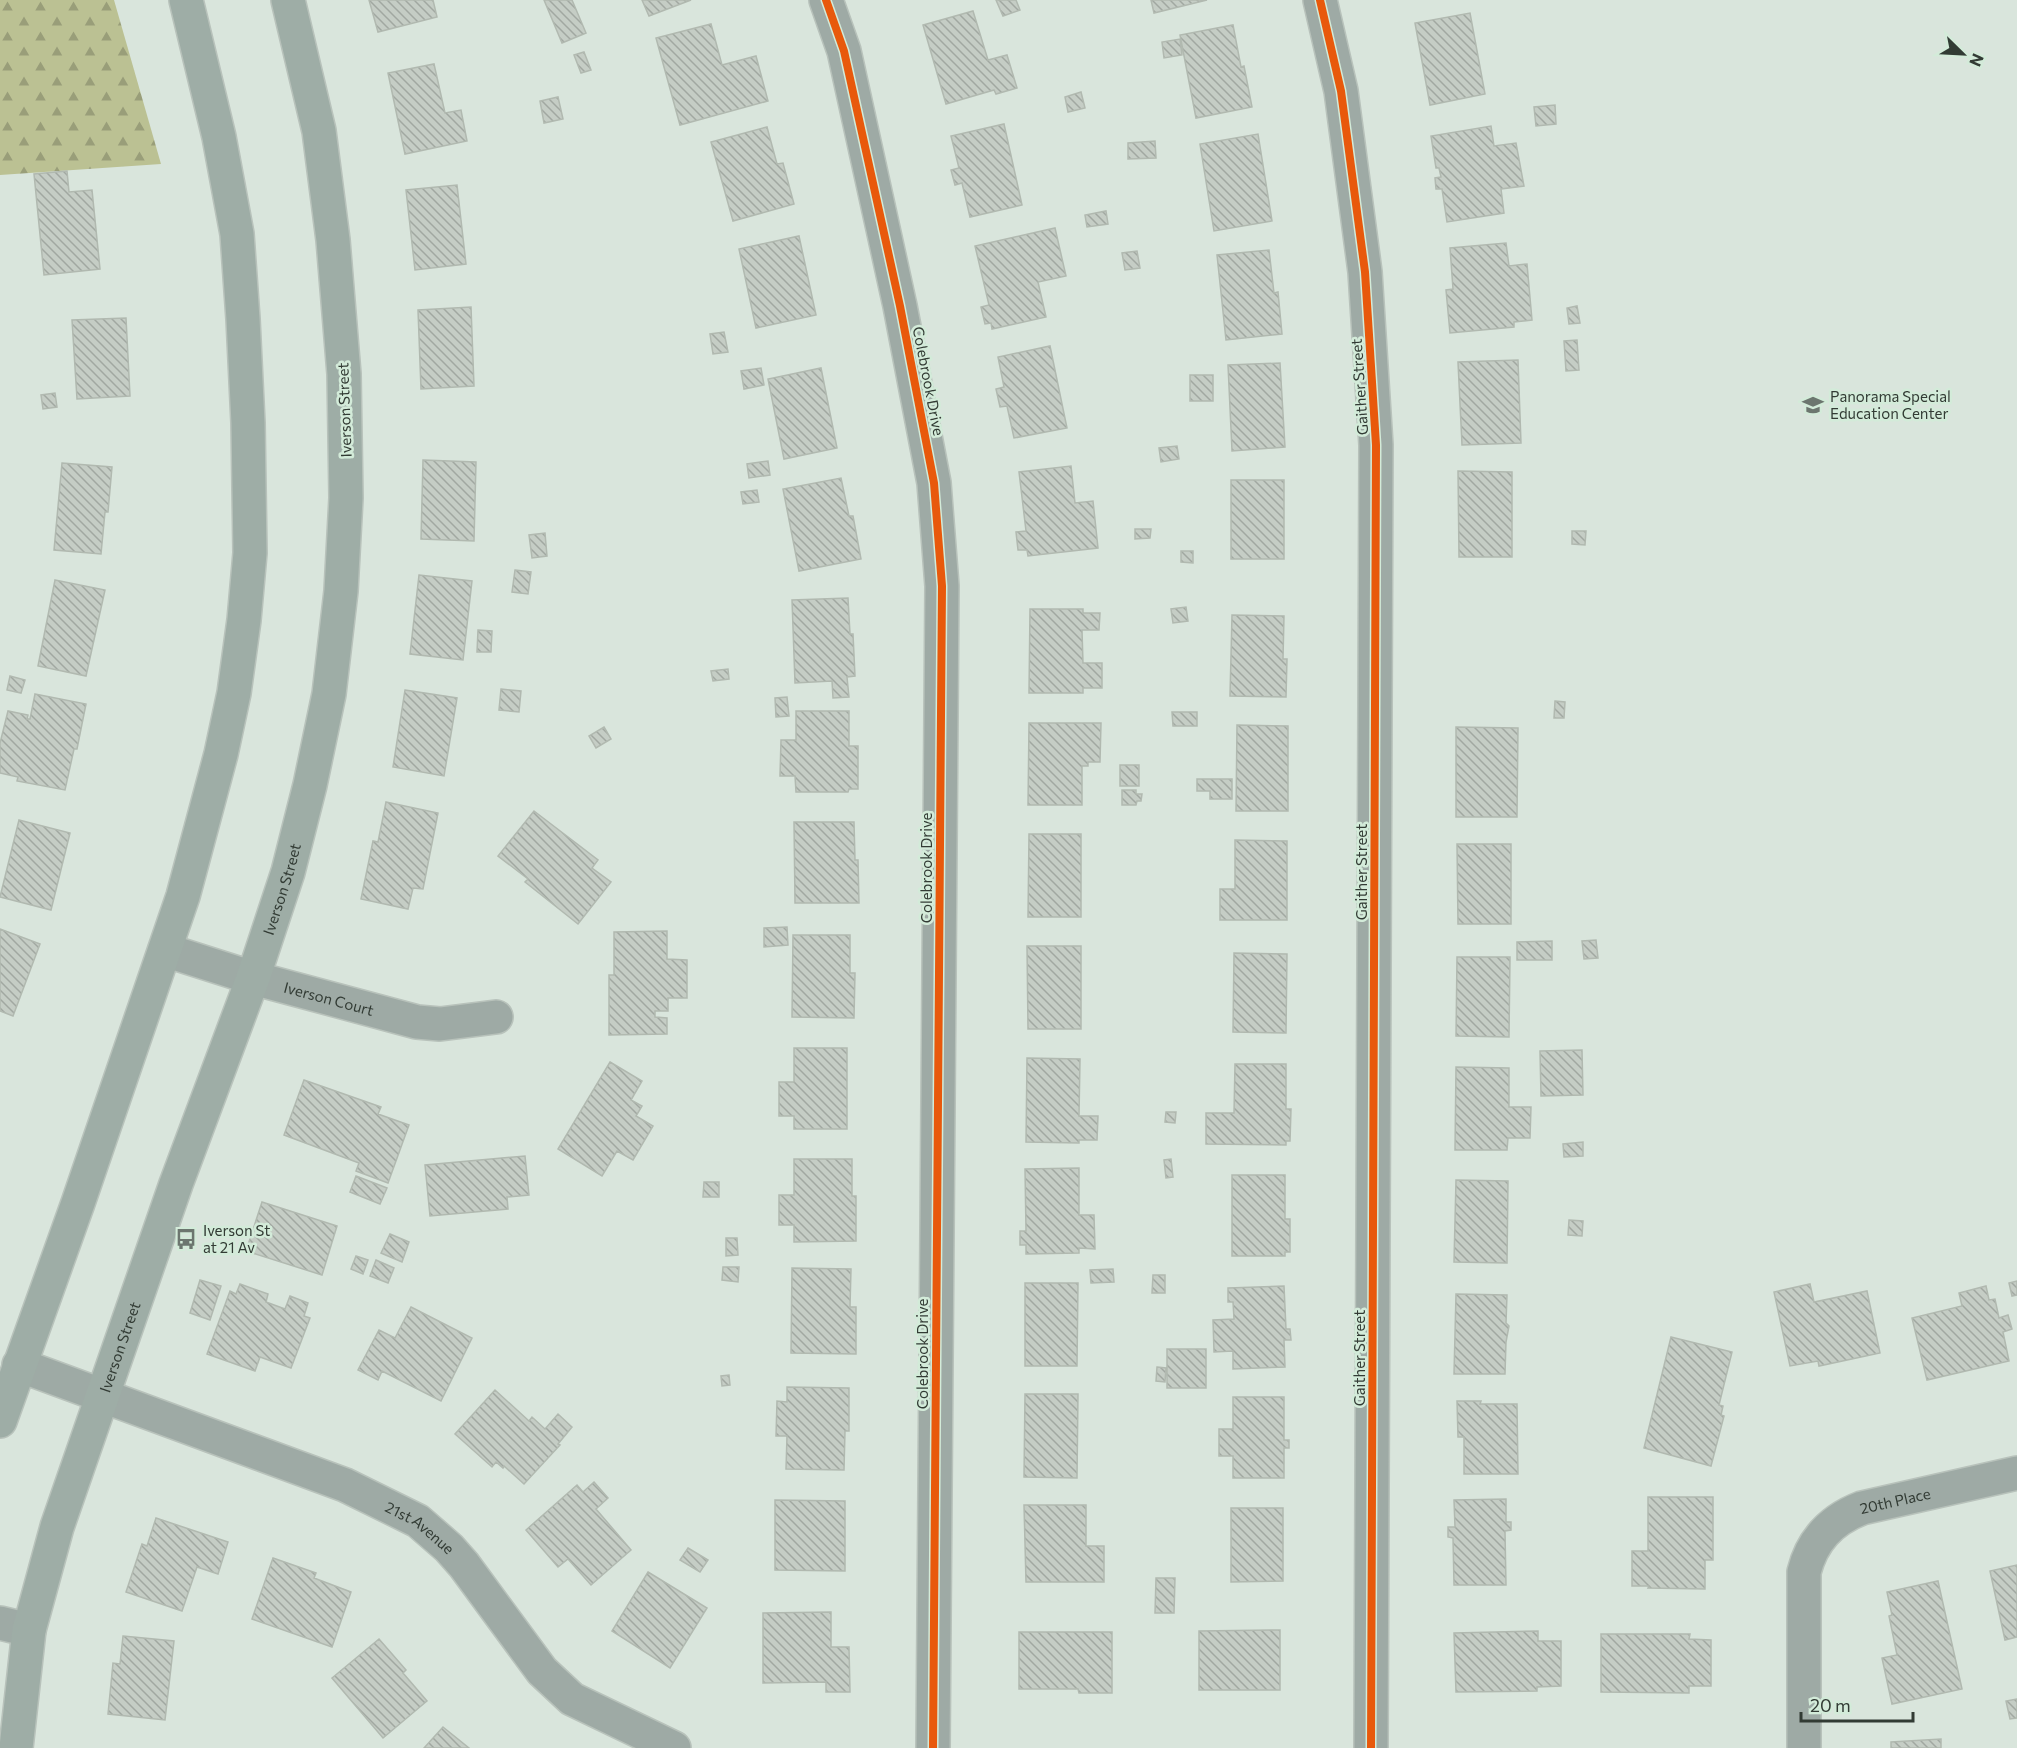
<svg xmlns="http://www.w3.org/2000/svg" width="2017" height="1748" font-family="Commissioner,sans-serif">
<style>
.forest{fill:url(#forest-firs)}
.building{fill:url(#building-back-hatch);stroke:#b1b9b0;stroke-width:1.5}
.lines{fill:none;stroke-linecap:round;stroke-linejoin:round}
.minor-casing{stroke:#b8c2bb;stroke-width:36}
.major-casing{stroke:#b8c2bb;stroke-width:36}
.minor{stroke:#9eaaa5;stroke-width:33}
.major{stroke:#9eada6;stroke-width:33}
.cycleway-casing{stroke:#d3ebd9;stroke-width:11}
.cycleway{stroke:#e8590c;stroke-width:8}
.labels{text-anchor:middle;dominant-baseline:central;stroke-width:5;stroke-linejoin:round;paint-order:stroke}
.street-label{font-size:15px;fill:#323b34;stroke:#d3ebd9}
.poi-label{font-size:15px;fill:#323b34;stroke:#d3ebd9;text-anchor:start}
</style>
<defs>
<pattern id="forest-firs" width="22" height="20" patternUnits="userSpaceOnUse" patternTransform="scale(1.5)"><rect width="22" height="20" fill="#bbc193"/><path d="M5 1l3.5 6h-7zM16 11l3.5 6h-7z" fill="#999e79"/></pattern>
<pattern id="building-back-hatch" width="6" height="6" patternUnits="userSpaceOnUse" patternTransform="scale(1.5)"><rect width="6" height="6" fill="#c5cdc5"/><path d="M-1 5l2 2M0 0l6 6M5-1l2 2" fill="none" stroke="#a1a8a1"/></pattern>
</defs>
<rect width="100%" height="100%" fill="#d9e5dc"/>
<path class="forest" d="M0,0H114L161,164L0,175Z"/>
<path class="building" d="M369,0H433L437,17L378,32Z
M544,0H572L586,33L562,43Z
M642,0H691L649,16Z
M996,0H1016L1020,10L1003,16Z
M1151,0H1207L1154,13Z
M973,11L988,60L1007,55L1017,88L996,94L994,90L946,104L923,25Z
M1470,13L1485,94L1430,105L1415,23Z
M711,24L722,65L756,56L768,101L680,125L656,38Z
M1233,25L1241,67L1244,66L1252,107L1196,118L1180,35Z
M1180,39L1182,55L1164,58L1162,42Z
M584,52L591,70L581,73L574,55Z
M434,64L445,113L461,110L467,141L405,154L388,73Z
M1081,92L1085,108L1068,112L1065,97Z
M558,97L563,119L544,123L540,101Z
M1555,105L1556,124L1536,126L1534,107Z
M1004,124L1022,205L970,217L962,183L955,185L951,170L959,168L951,136Z
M1491,126L1494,146L1516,143L1524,186L1501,189L1504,213L1447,222L1442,189H1436L1435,178L1441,177L1439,168H1436L1431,136Z
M767,127L777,164L783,163L794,204L733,221L711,142Z
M1258,134L1272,221L1214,231L1200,144Z
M1155,141L1156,158L1128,159V143Z
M67,171L69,192L92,190L100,269L44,275L34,174Z
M457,185L466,264L415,270L406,190Z
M1106,211L1108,224L1087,227L1085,215Z
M1055,228L1066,276L1038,282L1046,317L992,329L991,323L985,324L981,307L989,305L975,246Z
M799,236L816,315L756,328L739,249Z
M1506,243L1509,266L1527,264L1532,320L1514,322V327L1450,333L1446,290L1453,289L1450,248Z
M1269,250L1274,293L1278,292L1282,334L1226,340L1217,255Z
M1137,251L1140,268L1125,270L1122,253Z
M1577,306L1580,323L1569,324L1567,308Z
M471,307L474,386L421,389L418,310Z
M126,318L130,396L77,399L72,320Z
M724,332L728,352L713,354L710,334Z
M1577,340L1579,370L1566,371L1564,341Z
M1050,346L1067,428L1014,438L1007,406L1000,407L996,389L1004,387L998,357Z
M1518,360L1521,443L1462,445L1458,362Z
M1280,363L1285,447L1232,451L1228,365Z
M761,368L764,385L744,389L741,371Z
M821,368L837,448L784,459L768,379Z
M1190,375H1213V401H1190Z
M55,393L57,407L43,409L41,395Z
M1177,446L1179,459L1161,462L1159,448Z
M423,460L476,462L474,541L421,539Z
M768,461L770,475L749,478L747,464Z
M62,463L112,467L108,512H105L101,554L54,550Z
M1071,466L1075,503L1093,501L1098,548L1028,556L1027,550H1018L1016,532L1026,531L1019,472Z
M1458,471L1512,472V557H1459Z
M841,478L849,516H853L861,559L799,571L783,489Z
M1231,480H1284V559H1231Z
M757,490L759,502L743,504L741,492Z
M1135,529H1151L1150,538L1135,539Z
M1572,531H1586L1585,545L1572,544Z
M545,533L547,556L532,558L529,535Z
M1181,551H1193V563L1181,562Z
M515,570L531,572L528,594L512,592Z
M419,575L472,581L463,660L410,654Z
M55,580L105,590L86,676L38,666Z
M848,598L850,634H853L855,676L847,677L849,697L833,698L832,681L795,683L792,600Z
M1186,607L1188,621L1173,623L1171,609Z
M1030,609H1083V613H1100L1099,630H1082L1083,663H1102V688H1083V693H1029Z
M1232,615L1284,616L1283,659H1287L1286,697L1230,696Z
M478,630L492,631L491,652H477Z
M728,669L729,679L713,681L711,671Z
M10,676L25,680L21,693L7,690Z
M501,689L521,691L519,712L499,710Z
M405,690L457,698L444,776L393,767Z
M35,694L86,704L77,749H74L65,790L17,781L18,777L0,773V743L8,711L28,715L27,719H30Z
M787,697L789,716L776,717L775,698Z
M1555,701L1565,702L1564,718H1554Z
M796,711H849V746H858V789H849L848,792H796L795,776H780L781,740H796Z
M1172,712H1197V726H1173Z
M1029,723H1101L1100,762H1088V766H1082V805H1028Z
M1237,725L1288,726V811H1236Z
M604,727L611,739L596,748L589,736Z
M1456,727L1518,728L1517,817H1456Z
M1120,765H1139V786H1120Z
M1197,779H1232V799H1210V791H1197Z
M1122,790H1136V794H1142L1141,801H1137L1136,805H1122Z
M386,802L438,813L423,889L413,888L408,909L361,899L373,841L378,842Z
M534,811L598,860L592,868L611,882L578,924L525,882L528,879L498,856Z
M19,820L70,833L51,910L0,897Z
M794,822H854L855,860H858L859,903H795Z
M1029,834H1081V917H1028Z
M1235,840L1287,841V920H1220V889H1235Z
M1457,844H1511V924H1458Z
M787,927L788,945L764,947V928Z
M0,929L40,944L13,1016L0,1011Z
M667,931V959L687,960V998H668V1011H655V1017L667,1018V1034L609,1035V975H614V932Z
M793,935H850V973H855L854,1018L792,1017Z
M1596,940L1598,958L1584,959L1582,941Z
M1552,941V960H1517V942Z
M1027,946H1081V1029H1028Z
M1234,953L1287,954L1286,1033L1233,1032Z
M1457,957H1510L1509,1037L1456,1036Z
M794,1048H847V1129H794V1116H779V1082H794Z
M1582,1050L1583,1095L1541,1096L1540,1051Z
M1027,1058L1080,1059L1079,1116H1098L1097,1140H1079V1143L1026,1142Z
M610,1062L642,1081L631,1100L642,1106L636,1116L653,1126L633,1160L617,1151L602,1176L558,1149Z
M1235,1064H1286V1109H1291L1290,1141H1286V1145L1206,1144V1113H1234Z
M1456,1067L1509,1068V1107H1531L1530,1138H1508L1507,1150H1455Z
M304,1080L381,1107L378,1114L409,1125L388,1183L356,1171L359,1163L284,1135Z
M1166,1112H1176L1175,1123L1165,1122Z
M1583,1142V1156L1564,1157L1563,1144Z
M525,1156L529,1195L507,1197L508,1209L430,1216L425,1165Z
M794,1159H852V1196H856V1241L794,1242V1225H779V1195H794Z
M1171,1159L1173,1177L1166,1178L1164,1160Z
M1079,1168V1215H1094L1095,1249L1079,1248V1253L1026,1254V1245H1020V1231H1026L1025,1169Z
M1232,1175H1285V1219H1290V1252H1285V1256H1232Z
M356,1176L387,1188L380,1204L350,1192Z
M1456,1180L1508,1181L1507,1263L1454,1262Z
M704,1182H719V1197H703Z
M262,1202L337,1226L322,1275L246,1251Z
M1569,1220L1583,1221L1582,1236L1568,1235Z
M390,1234L409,1242L402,1262L381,1253Z
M726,1238H737L738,1255L726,1256Z
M356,1256L368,1260L363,1274L351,1269Z
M376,1260L394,1268L388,1283L370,1276Z
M723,1267H739L738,1282L722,1280Z
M792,1268L851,1269L850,1307H856V1354L791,1353Z
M1113,1269L1114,1282L1091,1283L1090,1270Z
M1153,1275H1165V1293H1152Z
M200,1280L221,1286L210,1320L190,1313Z
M2017,1281V1295L2012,1296L2009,1283Z
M1025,1283H1078L1077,1366H1025Z
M240,1284L268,1294L266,1302L285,1309L290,1296L308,1303L304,1316L310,1318L291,1368L260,1357L255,1371L207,1354L230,1291L236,1294Z
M1810,1284L1814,1302L1867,1291L1880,1353L1819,1366L1818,1361L1790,1366L1774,1292Z
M1284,1286L1286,1329H1290L1291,1340H1284L1285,1367L1233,1369V1351L1214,1352L1213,1320L1234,1319L1233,1302H1228V1288Z
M1986,1286L1989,1300L1995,1299L1999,1318L2008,1315L2012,1329L2003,1332L2009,1361L1927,1380L1912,1318L1962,1306L1959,1293Z
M1456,1294L1507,1295L1506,1323L1509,1326L1506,1342L1505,1374H1454Z
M411,1307L472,1338L441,1401L382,1371L378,1380L358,1370L379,1330L395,1338Z
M1671,1337L1732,1352L1719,1405L1723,1406L1721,1415L1724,1416L1711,1466L1644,1448Z
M1167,1349H1206V1388H1167Z
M1157,1367L1166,1368L1165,1382L1156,1381Z
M729,1375L730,1385L722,1386L721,1376Z
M787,1387L849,1388V1431H845L844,1470L786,1469L787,1436H776L777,1401L787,1402Z
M495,1390L529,1421L532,1417L545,1429L558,1414L572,1427L558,1444L560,1445L524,1484L504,1466L503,1468L496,1462L492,1467L455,1434Z
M1025,1394H1078L1077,1478L1024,1477Z
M1233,1397H1284V1440H1289V1448H1284V1478H1233V1456H1219V1429H1233Z
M1457,1401H1481L1480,1404H1517L1518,1474H1464V1437H1458Z
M594,1482L608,1498L596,1509L631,1550L591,1585L568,1559L558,1567L526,1530L577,1485L583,1492Z
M1648,1497H1713V1560H1705V1589L1648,1588L1649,1586H1632V1551H1648Z
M1506,1499V1522H1511V1530L1505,1531L1506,1585H1454L1453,1538L1448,1537V1527H1455L1454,1500Z
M775,1500L845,1501V1571L775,1570Z
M1024,1505H1086V1546H1104V1582H1026Z
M1231,1508H1283V1581L1231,1582Z
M156,1518L228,1542L218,1574L197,1567L182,1611L126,1592L142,1544L147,1546Z
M688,1548L708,1560L700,1572L680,1560Z
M273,1558L316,1573L314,1578L351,1592L332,1647L252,1619Z
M2017,1565V1637L2005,1640L1990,1571Z
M648,1572L707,1608L670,1668L612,1631Z
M1156,1578H1175L1174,1613H1155Z
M1938,1581L1962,1689L1892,1704L1882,1658L1897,1655L1889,1616L1892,1615L1887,1592Z
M831,1612V1647H849L850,1692H826V1682L763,1683V1613Z
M1280,1630V1690H1199V1631Z
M1538,1631V1641H1561V1686L1537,1687V1691L1456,1692L1454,1633Z
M1019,1632H1112V1693H1079L1078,1689H1019Z
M1601,1634H1690L1689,1639L1711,1640V1686H1689V1693L1601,1692Z
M123,1636L174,1641L165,1720L108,1714L113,1663L120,1664Z
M379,1639L406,1670L403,1673L427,1701L383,1738L332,1678Z
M2017,1699V1718L2010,1719L2006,1701Z
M443,1727L469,1748H424Z
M1941,1739V1748H1891V1742Z"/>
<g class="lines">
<defs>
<g id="minor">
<path d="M826,0L844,51L900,306L934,483L942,586L933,1748"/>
<path d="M1320,0L1341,91L1365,272L1376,445L1371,1748"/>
<path id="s1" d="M165,950L253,978L417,1022L440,1024L496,1017"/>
<path id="s2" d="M19,1365L345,1485L418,1521L449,1548L464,1565L542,1671L572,1699L674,1748"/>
<path d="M0,1623L29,1630"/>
<path id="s3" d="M1804,1748V1572C1812,1540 1831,1520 1862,1508L2017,1473"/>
</g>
<g id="major">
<path d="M0,1421L78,1203L183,896L221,754L234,693L244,620L250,553L248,423L243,319L237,234L219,137L186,0"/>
<path id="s4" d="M16,1748L29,1630L57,1527L176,1184L253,978L288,872L310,785L329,694L341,591L346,498L344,374L333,240L319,131L288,0"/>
</g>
</defs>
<use href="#minor" class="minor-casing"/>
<use href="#major" class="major-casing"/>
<use href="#minor" class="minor"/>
<use href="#major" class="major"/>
<defs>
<path id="cycleway" d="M826,0L844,51L900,306L934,483L942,586L933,1748
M1320,0L1341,91L1365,272L1376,445L1371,1748"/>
</defs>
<use href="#cycleway" class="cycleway-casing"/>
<use href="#cycleway" class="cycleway"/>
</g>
<defs>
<symbol id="school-bare" viewBox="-9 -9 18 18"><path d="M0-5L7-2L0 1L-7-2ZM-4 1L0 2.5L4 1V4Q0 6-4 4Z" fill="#6c766f" stroke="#d3ebd9" stroke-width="2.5" paint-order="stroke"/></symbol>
<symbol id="bus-bare" viewBox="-9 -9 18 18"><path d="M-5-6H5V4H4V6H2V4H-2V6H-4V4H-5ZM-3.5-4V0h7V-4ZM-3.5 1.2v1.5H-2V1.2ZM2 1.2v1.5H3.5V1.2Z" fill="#6c766f" stroke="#d3ebd9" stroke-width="2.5" paint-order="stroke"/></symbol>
</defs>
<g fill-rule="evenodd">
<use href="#school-bare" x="1798" y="390" width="30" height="30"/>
<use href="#bus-bare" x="171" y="1224" width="30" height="30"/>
</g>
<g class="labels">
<g class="street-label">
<text transform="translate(929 381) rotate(79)">Colebrook Drive</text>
<text transform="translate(1359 387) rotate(-94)">Gaither Street</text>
<text transform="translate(344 410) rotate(-92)">Iverson Street</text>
<text transform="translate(926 868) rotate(-90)">Colebrook Drive</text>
<text transform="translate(1361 872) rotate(-90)">Gaither Street</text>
<text stroke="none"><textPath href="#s4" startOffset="902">Iverson Street</textPath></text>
<text stroke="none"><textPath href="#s1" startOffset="171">Iverson Court</textPath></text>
<text stroke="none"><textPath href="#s4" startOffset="416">Iverson Street</textPath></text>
<text transform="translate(922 1354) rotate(-90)">Colebrook Drive</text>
<text transform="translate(1359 1358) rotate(-90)">Gaither Street</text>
<text stroke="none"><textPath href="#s3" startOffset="300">20th Place</textPath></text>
<text stroke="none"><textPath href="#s2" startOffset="434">21st Avenue</textPath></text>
</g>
<g class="poi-label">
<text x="1830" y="396">Panorama Special<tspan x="1830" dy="17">Education Center</tspan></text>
<text x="203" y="1230">Iverson St<tspan x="203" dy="17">at 21 Av</tspan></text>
</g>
</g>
<g transform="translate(1963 54) rotate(114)" stroke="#d3ebd9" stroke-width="4.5" paint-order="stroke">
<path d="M0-4.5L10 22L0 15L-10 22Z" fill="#323b34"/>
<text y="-9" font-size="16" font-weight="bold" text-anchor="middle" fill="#323b34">N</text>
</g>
<path d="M1801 1712v9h112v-9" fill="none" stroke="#323b34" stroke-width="3"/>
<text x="1810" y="1712" font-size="18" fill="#323b34" stroke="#d3ebd9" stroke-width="4.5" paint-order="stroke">20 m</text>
</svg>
